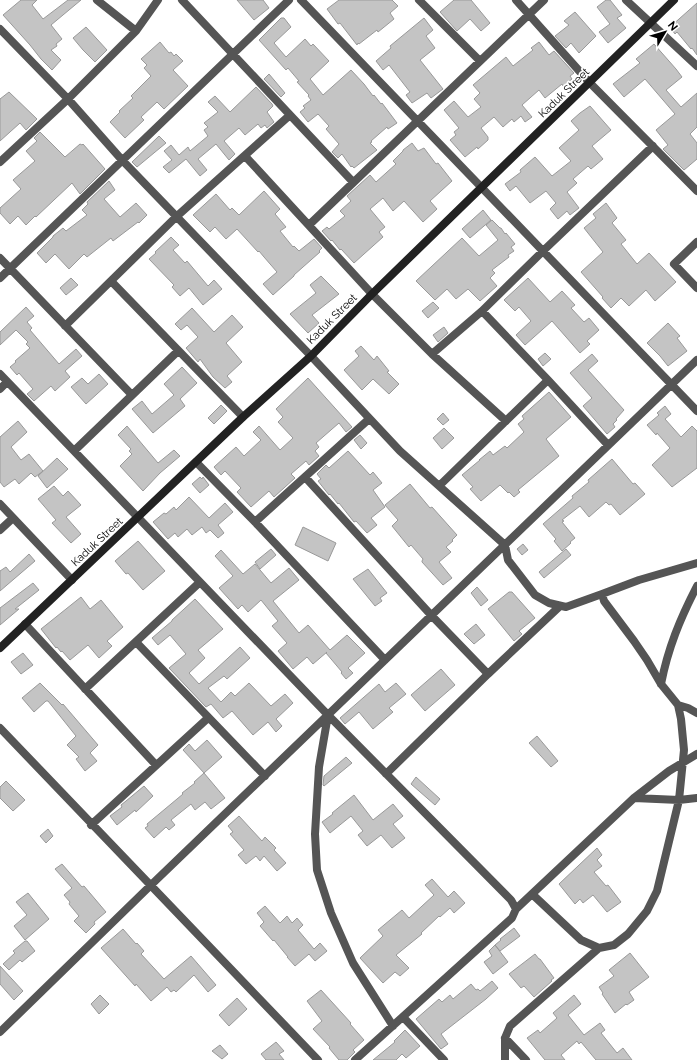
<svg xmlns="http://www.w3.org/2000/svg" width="697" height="1060" font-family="Raleway,sans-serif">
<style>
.building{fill:#c4c4c4;stroke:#999}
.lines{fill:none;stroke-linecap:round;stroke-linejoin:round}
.street{stroke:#555;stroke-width:8}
.secondary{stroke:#222;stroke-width:8}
.labels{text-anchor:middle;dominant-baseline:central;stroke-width:3.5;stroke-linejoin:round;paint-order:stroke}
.street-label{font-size:11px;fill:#000;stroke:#fff}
</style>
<rect width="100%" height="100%" fill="#fff"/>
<path class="building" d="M21,0H37L32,5L43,19L68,0H81L51,25L62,39L56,44L57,46L51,50L61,60L52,70L41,59L30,45L3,15Z
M237,0H263L269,8L254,20Z
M339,0H392L398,6L390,13L394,19L378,32L377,30L359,44L358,43L357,45L340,23L338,24L327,9Z
M454,0H471L490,23L481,31L470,19L457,31L440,12Z
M606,0H610L622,15L617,18L626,28L608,43L599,32L610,24L597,7Z
M697,3V55L692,48L691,49L677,32L675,34L670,27Z
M575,12L596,36L579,53L571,43L566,48L555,36L569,25L564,21Z
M281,18H284L291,27L274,43L286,57L305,39L311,46L313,44L329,61L310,79L323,95L351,70L364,84L373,96L374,95L381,104L382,103L397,123L388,129L387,127L371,141L372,142L370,143L377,150L354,168L352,166L351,167L342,154L338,158L332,152L339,144L326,129L329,126L318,114L308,122L300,112L305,108L303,106L311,100L308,96L309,95L297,82L299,81L288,68L286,70L259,40Z
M424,18L433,30L426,36L435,48L420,60L443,89L431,98L427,93L412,103L406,95L410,92L389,65L383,70L376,61L391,48L390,46Z
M86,27L107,50L95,62L83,50L73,38Z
M160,42L169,53L171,52L174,56L176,54L183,61L173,70L188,86L164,109L157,102L141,117L144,120L125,138L110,122L120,112L119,111L133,98L131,96L151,76L144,68L147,65L141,59Z
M539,42L549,55L554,51L574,73L570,76L572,79L563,86L562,84L545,98L539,90L522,105L532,117L525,122L521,116L514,122L512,119L503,127L494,117L481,128L488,137V140L478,149L477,147L465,157L450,140L456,135L454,132L459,128L444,110L454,101L468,117L481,107L474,99L480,93L473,85L506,57L513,66L533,50L531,48Z
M654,44L676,69L682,77L666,90L681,107L697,93V127L690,134L697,143V159L684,170L663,149L668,145L656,130L675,114L645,79L624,97L613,84L640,63L636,59Z
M269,74L285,93L281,97L264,79Z
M256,87L272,104L273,106L267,112L274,122L267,128L265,125L261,128L258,124L245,135L239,128L224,141L235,154L229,160L216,144L198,159L207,170L200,176L186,159L169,173L163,167L172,160L164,151L171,145L179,155L188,147L190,151L208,136L204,130L208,127L204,123L218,112L208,102L215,96L230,112Z
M9,92L37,119L26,130L20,123L0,141V99Z
M590,106L611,130L592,146L603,159L591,169L588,166L573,179L577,183L567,192L579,208L570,215L567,211L558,219L550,209L556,203L546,191L530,203L516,186L510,191L505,184L521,172L520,170L535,157L552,176L571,161L559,148L579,130L571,121L580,113Z
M40,132L65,157L80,144L82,145L83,144L105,169L80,194L72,183L36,217L35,216L26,225L18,216L10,224L0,213V208L21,189L13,180L35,161L26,151L37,141L34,138Z
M159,136L166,143L137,167L132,162Z
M412,143L418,151L424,148L436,164L438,163L452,181L430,201L437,209L423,222L404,201L393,211L383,198L370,209L385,227L379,232L383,237L354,263L341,249L340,250L332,240L331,241L322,231L327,227L329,229L345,216L340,211L351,201L347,196L370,175L376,182L396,164L393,161L403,151V150Z
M109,181L115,190L104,199L120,217L136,203L147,215L139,223L138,222L113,241L111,238L87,257L84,254L69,269L55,254L46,263L37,253L53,237V236L63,228L66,231L87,215L82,210L88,204L87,202Z
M264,191L280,209L275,214L286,227L280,231L293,247L294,246L299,251L314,239L322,248L319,251L320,252L294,275V276L273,295L263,284L277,272L264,257L259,251L258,252L237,229L226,239L215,227L210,232L193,215L216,194L230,210L232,208L239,215Z
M606,203L617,218L612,223L626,240L621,244L637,264L649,253L676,282L655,301L646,290L629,306L621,298L611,308L602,298L603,297L581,272L603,252L584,228L596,218L593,214Z
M483,210L491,220L470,238L462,229Z
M492,220L500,228H501L505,234L506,233L515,244L511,247L514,251L508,255L509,257L492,270L495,273L490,278L497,286L480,301L468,289L456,299L447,289L435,300L416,281L462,238L479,256L498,240L486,225Z
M171,237L179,245L173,250L185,263L187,261L208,286L214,280L222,289L203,305L189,288L180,296L172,287L174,285L149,259L156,253L155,252Z
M321,276L339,294L312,315L319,323L308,333L290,314L316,293L310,285Z
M71,278L78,285L66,295L60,288Z
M528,278L550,302L562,291L575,305L571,308L584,322L589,318L599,330L587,341L590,344L580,353L552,321L525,345L516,335L531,321L519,307L515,311L504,300Z
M433,302L439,308L428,318L422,311Z
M26,307L34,316L27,322L32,328L30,330L59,364L76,349L82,356L65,371L70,377L55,391L51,386L34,401L27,394L33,389L19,373L17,375L10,367L16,362L15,361L30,348L26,344L28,342L16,330L0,345V332Z
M192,308L214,332L232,315L243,327L226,343L242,362L227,376L232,382L225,388L213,377L200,359L198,362L186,348L198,337L187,325L181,330L175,324Z
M668,323L680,336L677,338L687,351L668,366L660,356L647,343Z
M444,327L448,333L438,342L433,335Z
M361,346L374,360L377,356L389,371L387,372L399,384L389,394L373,379L362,390L344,370L359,356L355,351Z
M545,353L551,359L543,366L538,359Z
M592,354L598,361L588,370L624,410L616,419L617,420L613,424L615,427L607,434L583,406L592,398L570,373Z
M182,367L197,383L180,399L185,406L153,433L132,409L142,401L152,414L174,395L164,384Z
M99,374L108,384L86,404L71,387L82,378L88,384Z
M308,378L352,427L346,432L339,423L316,443L319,447L315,451L319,456L309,465L306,461L291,474L295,478L274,497L269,491L251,507L237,492L241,488L225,471L221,475L214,467L236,447L244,456L261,440L253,432L259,426L280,450L293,438L278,422L283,417L276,409Z
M549,392L571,417L546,439L559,456L518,490L520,492L514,497L509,492L508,493L500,485L481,501L470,489L473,487L462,475L480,460H479L490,451L493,455L505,446L507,448L524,432L518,424L524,419L522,416Z
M221,405L227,411L214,424L208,418Z
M665,406L671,414L665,419L681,437L692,426L697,431V468L672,487L652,465L670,448L657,433L656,435L647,425L659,415L657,413Z
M443,413L449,420L443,425L437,419Z
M18,421L27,432L11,447L21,460L29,454L43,471L35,477L31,473L19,484L15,479L4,487L0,482V437Z
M127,426L158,463L174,450L180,456L160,473L143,491L120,466L132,454L129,451L131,449L118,435Z
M444,428L454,438L442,449L433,438Z
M360,435L367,443L361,449L354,440Z
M348,451L370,475L373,472L382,483L373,490L385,507L371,518L377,525L367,533L356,521L354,522L339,503L338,504L330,494L329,495L318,481L321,479L317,474L326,465L329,468Z
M57,458L68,469L47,488L38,476Z
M612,459L633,484L635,483L645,494L620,515L611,504L609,505L606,502L589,517L580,506L562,520L564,521L562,522L575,538L570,542L571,543L562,551L554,541L556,539L543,524L573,498L572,496L589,482L588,480Z
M200,477L202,479L203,477L209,485L200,493L192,484Z
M410,484L430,508L432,507L457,535L452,540L453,541L446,547L451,552L439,562L452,578L443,585L422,562V561L423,559L411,545L409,547L392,526L398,520L385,505Z
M54,486L63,496L68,491L81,505L66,517L81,534L71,543L52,523L56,520L38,499Z
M189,497L209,518L225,503L233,512L218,525L224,533L218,538L210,530L206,533L202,527L192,535L187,529L178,537L175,533L168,539L153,522L164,513L166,514L174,507L176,510Z
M303,527L336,543L328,561L295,545Z
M138,541L165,571L143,590L128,573L126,574L115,561Z
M523,544L528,550L522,555L517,549Z
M271,549L276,555L260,569L255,562Z
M566,549L571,555L544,578L539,572Z
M221,550L243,574L255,564L271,583L289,568L299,580L273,601L299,633L308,625L330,650L347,635L365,653L348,668L353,673L346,679L341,673L342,672L326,653L327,652L313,664L307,657L293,669L278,651L287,643L272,626L278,621L261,600L248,612L242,605L238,609L219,588L233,576L215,556Z
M29,554L35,561L0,591V571L6,567L10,572Z
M368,569L387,593L380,598L382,601L375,606L353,579Z
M33,583L39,590L15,609H19L0,625V608Z
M477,587L488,600L481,606L471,593Z
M509,592H512L535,618L519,631L522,634L514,641L488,609Z
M81,597L90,609L101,600L123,627L107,641L112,646L99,658L88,645L70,660L62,651L61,652L57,647L56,648L41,629Z
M195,599L223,629L198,650L205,658L189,673L199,684L215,670L240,647L250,658L227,679L224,676L208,688L221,702L231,692L235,696L249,683L271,706L285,694L293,703L276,719L282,726L276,732L268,722L253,735L232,711L223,718L211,704L206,707L169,668L186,654L170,635L158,645L152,638L172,621V620Z
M476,624L485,635L474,644L464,634Z
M23,653L33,665L21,674L11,662Z
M441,669L455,685L425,711L411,695Z
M40,683L62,705L63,704L98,745L90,753L97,761L85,771L76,759L79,757L67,745L76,736L48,701H46L34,712L22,698Z
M396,683L406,694L389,708L393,712L373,729L359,712L345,724L340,718L379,684L385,692Z
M537,736L558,761L551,767L529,743Z
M207,740L222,757L204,773L225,798L211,809L205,802L195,810L191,804L171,820L175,825L169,830L166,827L154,838L145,828L148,826L147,824L183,794L182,793L195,783L194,782L204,773L183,750L189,744L195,751Z
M346,757L352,763L324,786L323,785L324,776Z
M416,777L440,799L435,805L411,784Z
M6,781L25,800L13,811L0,798V787Z
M144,786L153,796L136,812L135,810L117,825L110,816L122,807L121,805L126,801Z
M354,795L373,820L393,804L403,816L393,824L405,838L392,848L381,835L367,846L358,835L363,831L351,816L330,833L322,822L333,814L332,813Z
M239,816L262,841L265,837L276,848L274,850L286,863L277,871L264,856L260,861L256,856L246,864L238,855L244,850L230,834L233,832L228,826Z
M48,829L53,836L46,843L40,836Z
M597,848L602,855L597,860L602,866L594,872L606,886L608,885L621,902L607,912L593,895L583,903L580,899L575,904L559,884Z
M62,864L82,887L84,886L106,912L94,922L95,924L86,933L74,921L79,916L69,904L70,902L64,895L72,888L55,869Z
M432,879L448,897L454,891L465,903L454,913L450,908L440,917L439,916L421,933L422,934L396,955L409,968L400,976L395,972L383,983L360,958L383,936L378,930L402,910L409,918L434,895L425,885Z
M28,893L49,919L25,940L14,926L27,915L16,902Z
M265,906L280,923L287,916L292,923L297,918L303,925L298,930L314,949L320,943L327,951L315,961L309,954L295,966L287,957H288L274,940L273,941L260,926L264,922L257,913Z
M514,928L520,936L500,951L495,945L501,940L500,939Z
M123,929L136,944L137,943L144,951L141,954L164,979L191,956L216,985L208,992L194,975L176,992L174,990L171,992L167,987L151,1001L136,984L135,986L101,948Z
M25,941H27L35,951L22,962L20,960L9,970L3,964L15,953L13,951Z
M495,945L508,962L493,974L484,962L492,956L489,951Z
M630,953L649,977L629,992L634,1000L627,1005L626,1004L615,1013L602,994L603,993L599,987L614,976L609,970Z
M535,954L539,959H540L554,978L551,980L552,981L534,997L524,986L521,988L509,974Z
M0,966L23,991L14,1000L0,984Z
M492,981L498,988L486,999L441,1034L448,1044L441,1049L416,1019L439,999L442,1002L450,995L453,999L471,984L476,990L478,989L480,991Z
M321,990L351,1023L350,1024L364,1040L353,1050L355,1052L347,1060H339L329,1048L330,1047L313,1029L322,1021L307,1001Z
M100,995L109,1004L99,1014L91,1004Z
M574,995L581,1004L568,1015L584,1035L600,1023L605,1030L601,1033L617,1053L623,1048L632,1060H596L581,1042L579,1044L577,1041L561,1055L565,1060H545L527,1038L538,1030L540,1033L557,1018L553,1013Z
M237,998L247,1009L229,1026L219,1015Z
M405,1030L420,1046L406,1058L402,1054L396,1060H373L395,1042L394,1041Z
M276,1042L284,1051L279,1054L284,1060H266L261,1054Z
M220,1045L228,1054L222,1059L212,1051Z"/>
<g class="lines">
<path class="street" d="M97,0L136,31
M182,0L353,182
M301,0L697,411
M419,0L480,61
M516,0L590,83L697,191
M626,0L697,66
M0,29L68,99L122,160L311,356L400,451L505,545L508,560L535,595L549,603L566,607L602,594L639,580L697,563
M245,156L372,294L432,354L506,421
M0,162L68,99L136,31L158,0
M309,225L544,0
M697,242L674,264L697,288
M0,258L132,395
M0,278L289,0
M111,281L243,417
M482,311L548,380L608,445
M65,326L176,217L290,115
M432,354L482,311L543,251L653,146
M0,374L328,715L511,900L516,909L512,918L355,1060
M0,389L7,382
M74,451L178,351
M196,462L255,522L385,660
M305,477L431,615L488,674L560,606
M439,486L548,380
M0,504L72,580
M255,522L369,419
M0,530L13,518
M25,624L156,765
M136,642L265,776
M661,684C668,648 680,619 697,586
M85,689L200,582
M678,705L688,708L697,713
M328,715L319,767L315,834L317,870L331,913L353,963L393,1026
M0,728L318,1060
M386,774L488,674
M634,798L679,800L697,798
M91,825L208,718
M532,894L581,940L599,948L614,945L628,934L647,911L657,891L679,800L684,750L681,719L678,705L661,684L647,660L634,641L604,601L602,594
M516,909L634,798L669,771L697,754
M403,1017L444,1060
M0,1032L150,886L697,360
M505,1038L526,1060
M505,1060V1038L510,1026L599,948"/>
<path class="secondary" d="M0,648L243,417L311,356L372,294L674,0"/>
</g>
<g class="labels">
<g class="street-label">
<text transform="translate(564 93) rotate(-44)">Kaduk Street</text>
<text transform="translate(332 319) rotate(-45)">Kaduk Street</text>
<text transform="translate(97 542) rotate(-43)">Kaduk Street</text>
</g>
</g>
<g transform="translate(665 32) rotate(52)" stroke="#ffffff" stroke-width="3" paint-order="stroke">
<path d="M0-3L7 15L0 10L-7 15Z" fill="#000000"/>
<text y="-6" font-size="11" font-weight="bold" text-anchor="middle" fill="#000000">N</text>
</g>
</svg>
